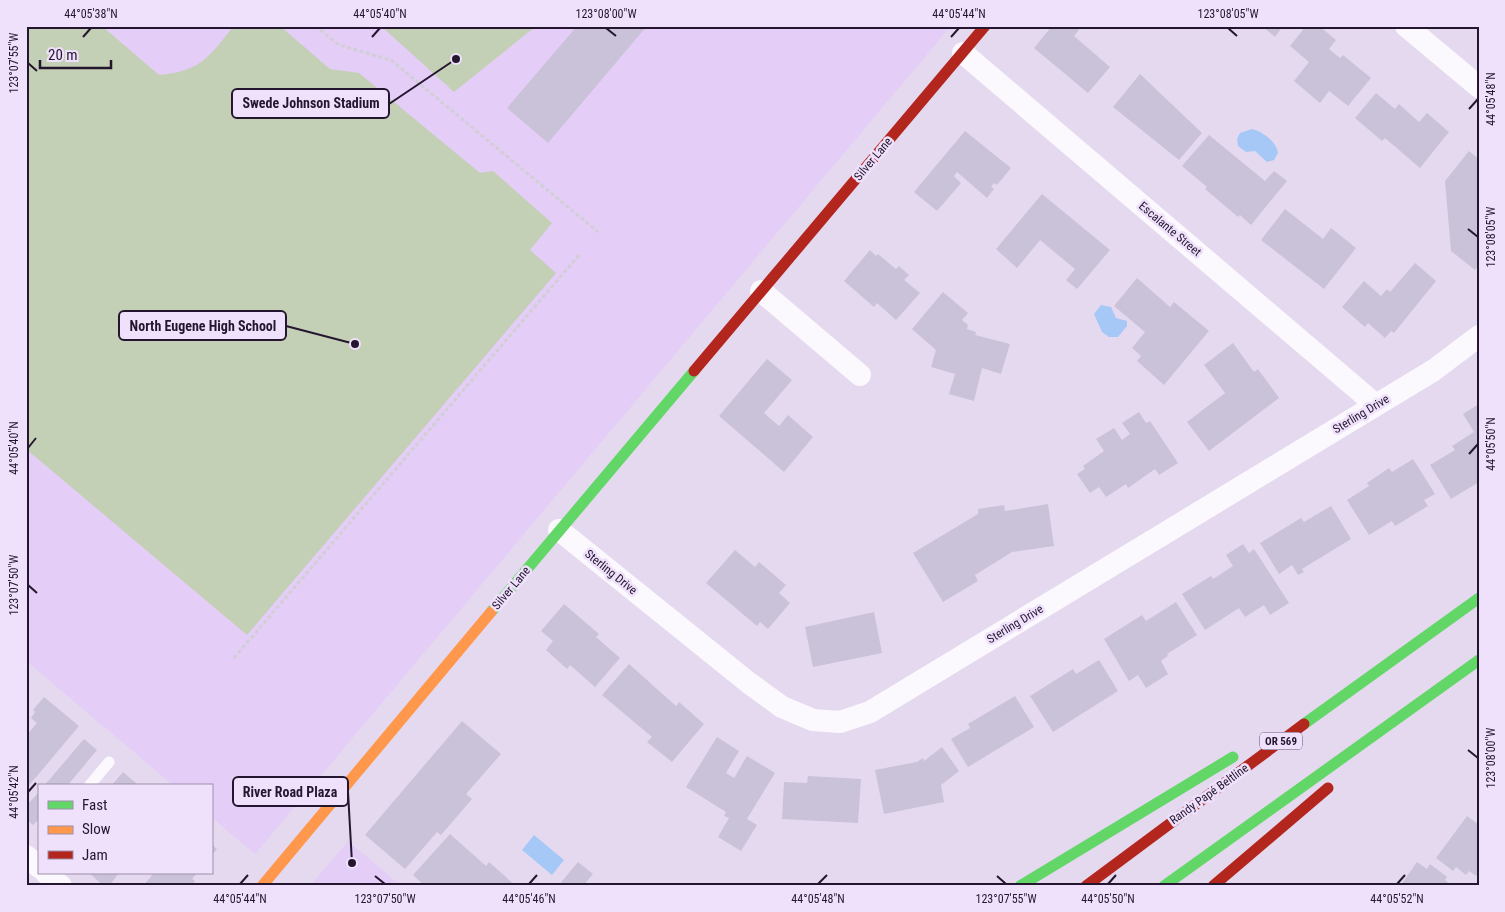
<svg xmlns="http://www.w3.org/2000/svg" width="1505" height="912" font-family="'Roboto Condensed',sans-serif">
<style>
.built{fill:#e4cdf7}
.green{fill:#c3d0b5}
.water{fill:#a5c8f6}
.building{fill:#cac2d9}
.lines{fill:none;stroke-linecap:round;stroke-linejoin:round}
.path{stroke:#d2ced6;stroke-width:3;stroke-dasharray:4 2.5;stroke-linecap:butt}
.lane{stroke:#fbf9fd;stroke-width:11}
.street{stroke:#fbf9fd;stroke-width:22}
.fast{stroke:#63d668;stroke-width:11}
.slow{stroke:#ff974d;stroke-width:11}
.jam{stroke:#b3261e;stroke-width:11}
.ticks{fill:none;stroke:#24162e;stroke-width:2}
.labels{text-anchor:middle;dominant-baseline:central;stroke-width:5;stroke-linejoin:round;paint-order:stroke}
.shield{fill:#efe1fb;stroke:#61536c;stroke-width:1}
.shield-label{font-size:11px;font-weight:bold;fill:#24162e}
.street-label{font-size:12px;fill:#24162e;stroke:#efe1fb}
.leader{fill:none;stroke:#24162e;stroke-width:2}
.callout-dot{fill:#24162e;stroke:#efe1fb;stroke-width:2}
.callout{fill:#efe1fb;stroke:#24162e;stroke-width:2}
.callout-label{font-size:14px;text-anchor:middle;font-weight:bold;fill:#24162e}
.neatline{fill:none;stroke:#24162e;stroke-width:2}
.ticks-label{font-size:12px;text-anchor:middle;fill:#24162e}
</style>
<rect width="100%" height="100%" fill="#e5d9ef"/>
<path class="built" d="M26,26H951L255,854L211,817V786H174L26,661Z
M348,841L401,886H310Z"/>
<path class="green" d="M26,26H102L159,75C202,71 208,57 234,26H280L330,69L359,73L480,173L493,171L552,223L530,250L556,273L247,635L26,449Z
M381,26H536L454,92Z"/>
<path class="water" d="M1252,129C1263,132 1276,141 1278,153L1274,160L1267,162L1255,151L1246,152L1238,146L1237,139L1240,133Z
M1101,305L1111,307L1116,318L1127,321V326L1118,337H1109L1102,332L1094,314Z
M534,835L564,860L552,875L522,850Z"/>
<path class="building" d="M577,26H647L548,143L507,108Z
M1052,26H1082L1074,36L1110,67L1088,93L1034,48Z
M1262,26H1283L1275,37Z
M1306,26H1319L1336,40L1329,49L1340,58L1343,55L1371,78L1348,106L1329,91L1320,103L1294,81L1309,62L1290,46Z
M1140,74L1202,133L1179,160L1113,107Z
M1376,93L1395,109L1399,104L1419,122L1427,113L1449,132L1420,168L1385,138L1382,141L1355,118Z
M965,131L1011,168L997,185L994,183L991,187L994,189L987,198L957,172L954,176L961,183L937,211L914,192Z
M1209,135L1265,181L1274,171L1287,181L1251,225L1240,215L1238,217L1205,189L1207,187L1182,166Z
M1469,151L1479,159V265L1475,270L1451,251L1445,181Z
M1042,194L1110,250L1077,289L1066,280L1075,269L1040,240L1017,268L996,249Z
M1285,209L1323,239L1331,228L1356,248L1324,289L1261,240Z
M870,250L876,256L878,254L896,269L899,266L909,275L904,280L920,293L896,320L877,303L874,307L844,281Z
M1415,263L1436,281L1394,333L1391,331L1385,338L1368,323L1365,327L1342,307L1364,281L1381,296L1387,289L1390,292Z
M1137,278L1170,307L1174,302L1209,331L1164,385L1137,361L1141,356L1132,348L1145,332L1114,306Z
M943,292L968,313L962,320L968,325L967,329L976,332L975,335L1010,344L1001,374L982,368L974,401L949,394L955,374L931,367L936,350L912,329Z
M1233,343L1254,372L1258,369L1279,398L1209,451L1187,422L1225,393L1204,365Z
M767,359L792,380L764,413L779,426L788,415L813,437L784,472L719,416Z
M1479,404V482L1451,499L1430,465L1455,450L1452,446L1474,432L1463,414Z
M1139,412L1146,423L1150,421L1178,463L1159,475L1155,469L1128,488L1126,484L1106,497L1099,487L1090,493L1077,474L1085,469L1083,466L1104,451L1096,439L1114,428L1122,440L1130,434L1122,423Z
M1413,459L1435,494L1424,500L1428,506L1395,526L1392,521L1369,535L1347,500L1369,486L1367,483L1389,468L1392,472Z
M1048,504L1054,546L1012,552L975,575L978,581L943,602L913,553L978,514V509L1004,505L1005,511Z
M1331,506L1351,539L1302,569L1304,572L1298,575L1292,565L1279,574L1260,543L1301,518L1304,522Z
M1243,544L1249,553L1254,549L1289,603L1270,615L1264,605L1245,617L1239,608L1205,630L1182,594L1211,576L1213,579L1233,566L1226,555Z
M735,550L755,567L759,562L786,585L779,593L790,603L768,629L760,622L757,626L706,583Z
M1176,602L1197,635L1167,654L1168,656L1161,661L1168,674L1146,688L1138,675L1129,681L1104,639L1142,615L1146,621Z
M564,604L599,634L596,637L620,658L595,687L570,665L567,669L546,650L553,641L541,631Z
M874,612L882,653L813,667L805,627Z
M1099,660L1118,691L1053,732L1030,696L1073,669L1076,674Z
M629,664L676,706L679,702L704,724L672,762L647,742L652,737L602,695Z
M1015,696L1034,727L968,767L951,739L970,728L968,724Z
M44,697L79,726L26,789V736L37,723L31,718L35,712L33,710Z
M462,721L501,754L466,794L472,799L441,835L437,832L405,869L365,835Z
M717,737L739,751L726,773L734,778L747,756L775,773L747,819L757,825L741,851L718,837L729,818L724,816L726,812L686,787Z
M84,739L97,750L67,786H44Z
M942,747L959,771L941,785L944,802L884,814L875,770L917,762L923,758L924,761Z
M123,772L136,783L134,786H111Z
M808,776L861,779L858,823L782,819L784,782L807,783Z
M39,792V819L33,825L26,819V806Z
M1467,816L1479,825V872L1476,876L1469,871L1466,875L1456,867L1453,871L1436,858Z
M450,834L486,866L489,862L516,886H425L413,875Z
M211,844L217,849L211,856Z
M578,862L593,874L583,886H558Z
M1417,862L1427,869L1430,864L1447,877L1445,880L1453,886H1400Z
M89,873H119L109,886H104Z
M154,873H197L192,879L195,881L191,886H143Z"/>
<g class="lines">
<path class="path" d="M315,26L339,45L391,60L598,232
M234,658L579,255"/>
<path class="lane" d="M89,786L109,762"/>
<path class="street" d="M1406,26L1479,87
M963,53L1376,405
M761,291L860,375
M559,530L749,683L782,707L813,720L840,722L870,712L1434,370L1479,336
M26,856L39,867
M46,873L61,886"/>
<path class="fast" d="M491,612L694,371
M1304,724L1479,598
M1020,886L1233,757
M1164,886L1479,660"/>
<path class="slow" d="M262,886L491,612"/>
<path class="jam" d="M694,371L985,26
M1086,886L1304,724
M1213,886L1328,788"/>
</g>
<path class="ticks" d="M606,28L616,36M1228,28L1237,36M83,37L91,28M372,37L380,28M951,37L959,28M28,63L37,71M1469,109L1478,99M1468,229L1478,237M28,448L36,438M1469,454L1478,444M28,585L37,593M1468,750L1478,758M28,792L36,783M375,876L385,884M997,876L1006,884M240,884L248,875M529,884L537,875M818,884L827,875M1108,884L1116,875M1397,884L1405,875"/>
<g class="labels">
<rect class="shield" x="1260" y="732.5" width="42" height="17" rx="4"/>
<g class="shield-label">
<text x="1281" y="741">OR 569</text>
</g>
<g class="street-label">
<text transform="translate(873 159) rotate(-50)">Silver Lane</text>
<text transform="translate(1170 229) rotate(40)">Escalante Street</text>
<text transform="translate(1361 414) rotate(-31)">Sterling Drive</text>
<text transform="translate(611 572) rotate(39)">Sterling Drive</text>
<text transform="translate(511 588) rotate(-50)">Silver Lane</text>
<text transform="translate(1015 624) rotate(-31)">Sterling Drive</text>
<text transform="translate(1209 794) rotate(-36)">Randy Papé Beltline</text>
</g>
</g>
<path class="leader" d="M456 59L389 104M355 344L286 326M352 863L348 792"/>
<g class="callout-dot">
<circle cx="456" cy="59" r="5"/>
<circle cx="355" cy="344" r="5"/>
<circle cx="352" cy="863" r="5"/>
</g>
<g class="callout">
<rect x="232" y="89" width="157" height="29" rx="5"/>
<rect x="119" y="311" width="167" height="29" rx="5"/>
<rect x="233" y="777" width="115" height="29" rx="5"/>
</g>
<g class="callout-label">
<text x="311" y="108">Swede Johnson Stadium</text>
<text x="203" y="331">North Eugene High School</text>
<text x="290" y="797">River Road Plaza</text>
</g>
<rect width="1505" height="912" fill="none" stroke="#efe1fb" stroke-width="55"/>
<rect x="38" y="784" width="175" height="90" fill="#efe1fb" stroke="#9e90a9"/>
<rect x="48" y="801" width="25" height="8" fill="#63d668" stroke="#9e90a9"/>
<text x="82" y="810" font-size="15" fill="#24162e">Fast</text>
<rect x="48" y="826" width="25" height="8" fill="#ff974d" stroke="#9e90a9"/>
<text x="82" y="834" font-size="15" fill="#24162e">Slow</text>
<rect x="48" y="851" width="25" height="8" fill="#b3261e" stroke="#9e90a9"/>
<text x="82" y="860" font-size="15" fill="#24162e">Jam</text>
<path d="M40 60v8h71v-8" fill="none" stroke="#24162e" stroke-width="2.5"/>
<text x="48" y="60" font-size="15" fill="#24162e" stroke="#efe1fb" stroke-width="4" paint-order="stroke">20 m</text>
<rect x="28" y="28" width="1450" height="856" class="neatline"/>
<g class="ticks-label">
<text x="91" y="18">44°05'38"N</text>
<text x="380" y="18">44°05'40"N</text>
<text x="606" y="18">123°08'00"W</text>
<text x="959" y="18">44°05'44"N</text>
<text x="1228" y="18">123°08'05"W</text>
<text transform="translate(14 63) rotate(-90)" y="4">123°07'55"W</text>
<text transform="translate(1491 99) rotate(-90)" y="4">44°05'48"N</text>
<text transform="translate(1491 237) rotate(-90)" y="4">123°08'05"W</text>
<text transform="translate(1491 444) rotate(-90)" y="4">44°05'50"N</text>
<text transform="translate(14 448) rotate(-90)" y="4">44°05'40"N</text>
<text transform="translate(14 585) rotate(-90)" y="4">123°07'50"W</text>
<text transform="translate(1491 758) rotate(-90)" y="4">123°08'00"W</text>
<text transform="translate(14 792) rotate(-90)" y="4">44°05'42"N</text>
<text x="240" y="903">44°05'44"N</text>
<text x="385" y="903">123°07'50"W</text>
<text x="529" y="903">44°05'46"N</text>
<text x="818" y="903">44°05'48"N</text>
<text x="1006" y="903">123°07'55"W</text>
<text x="1108" y="903">44°05'50"N</text>
<text x="1397" y="903">44°05'52"N</text>
</g>
</svg>
